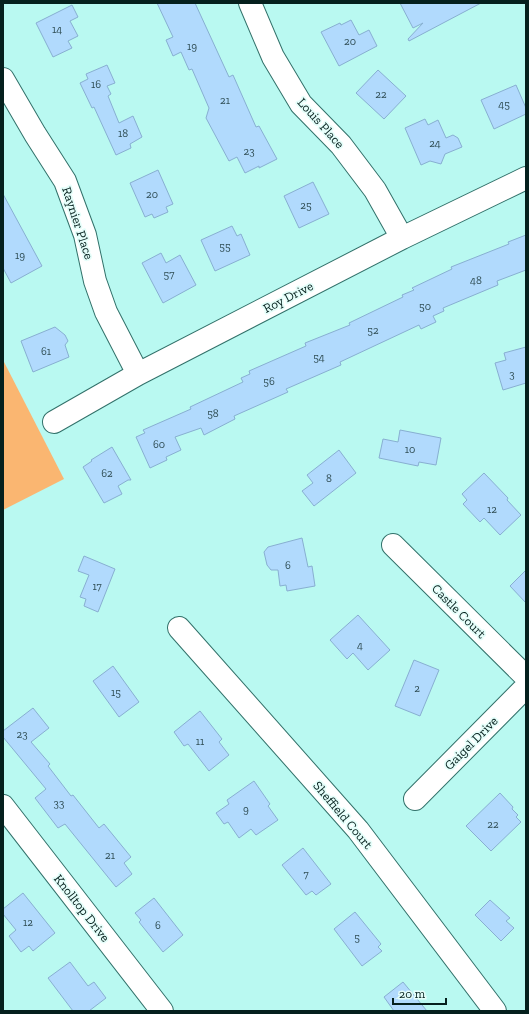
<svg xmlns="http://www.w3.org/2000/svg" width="529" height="1014" font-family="'Zilla Slab',serif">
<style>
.green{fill:#fab671}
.building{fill:#b1dafd;stroke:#88afd1}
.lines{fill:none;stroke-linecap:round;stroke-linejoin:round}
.minor-casing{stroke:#32716a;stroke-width:24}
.minor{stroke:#fff;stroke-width:22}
.labels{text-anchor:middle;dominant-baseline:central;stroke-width:3.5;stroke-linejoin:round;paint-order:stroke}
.number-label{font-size:11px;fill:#304e55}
.street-label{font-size:13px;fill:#05201d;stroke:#e5fefa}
</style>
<rect width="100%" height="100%" fill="#b9f9f1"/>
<path class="green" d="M3,360L64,479L3,510Z"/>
<path class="building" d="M157,3H195L229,77L233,75L256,127L259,126L277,159L259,168V166L245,173L237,157L229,161L206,118L209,108L192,69L189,70L181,52L173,56L166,40L173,37Z
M400,3H481L409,41L408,39L423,23L413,28Z
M72,5L78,17L70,21L78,36L68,41L72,48L53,57L36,23Z
M351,20L359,35L369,30L377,46L339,66L321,32L340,23L341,25Z
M107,65L115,83L107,86L111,94L108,96L119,123L133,116L142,137L130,144L131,148L116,155L94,107L92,108L80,83L88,79L86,74Z
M378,70L406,96L384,119L356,93Z
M516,85L526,108V114L494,129L481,100Z
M425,119L428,125L438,120L446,138L453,135L458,138L462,147L445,154L441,164L430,161L421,165L405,128Z
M158,170L173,204L166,207L168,212L154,218L152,214L145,217L130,183Z
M313,182L329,214L299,228L284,196Z
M3,194L42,266L11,283L3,268Z
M232,226L237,236L241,234L250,255L215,271L201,240Z
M526,235V270L497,281L498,285L443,308L444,311L433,316L436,322L421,329L419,325L340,362L341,365L286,389L288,392L234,416L235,419L204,435L201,428L175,437L181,450L166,457L167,460L150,468L136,437L145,433L143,430L191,409L190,407L243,382L241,378L250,374L249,371L306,346L305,343L350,325L349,323L403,297L402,295L414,290L412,288L452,269L451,267L509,244L508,242Z
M161,253L166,263L180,255L196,285L163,303L142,263Z
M55,327L65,335L68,341L65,345L69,357L33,372L21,341Z
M526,347V383L503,390L495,363L506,360L504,353Z
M400,430L441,438L436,465L419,462L418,466L379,458L383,439L398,442Z
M112,447L131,480H128L118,486L122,494L104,503L83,467L92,461L91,460Z
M339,450L356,473L314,506L302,491L313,483L307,475Z
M484,473L508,498L507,500L521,515L500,535L484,518L480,522L463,504L467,500L462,494Z
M302,538L308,567L312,566L315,586L287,591L286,585L280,586L278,570H271L267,565L264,552L268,547Z
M84,556L115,569L98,612L84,606L86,599L80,597L89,575L78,571Z
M526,570V603L510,586Z
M358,615L390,650L368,670L353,653L347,659L330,640Z
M414,660L439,670L420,716L395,706Z
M113,666L139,702L119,717L93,681Z
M33,708L49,728L31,742L50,764L48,766L71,796L73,795L99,828L104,824L131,857L124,863L132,874L116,887L65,824L58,828L35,798L46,789L3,737V731Z
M200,711L222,739L219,742L229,755L209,771L188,744L184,746L174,732Z
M254,781L270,804L268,806L278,820L256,835L251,829L239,838L228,822L224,824L216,813L229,804L227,800Z
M500,793L513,807L512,809L518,815L516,817L521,822L491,851L466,826Z
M303,848L331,884L316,895L312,891L306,895L282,865Z
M23,893L55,933L33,951L29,946L21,952L9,936L16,930L3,914V909Z
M154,898L183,935L163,952L139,922L141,920L135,913Z
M490,900L510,918L506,921L514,928L501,941L475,915Z
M355,912L381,944L378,947L382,951L362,966L334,929Z
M70,962L88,986L94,982L106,998L89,1011H73L48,978Z
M403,982L427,1011H394L384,997Z"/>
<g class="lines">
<defs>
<path id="minor" d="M250,3L273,57L301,104L341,145L375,190L402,238
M3,79L35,134L65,181L85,235L95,281L106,312L138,374
M54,422L138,374L402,238L526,178
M393,545L526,677
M179,628L358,830L495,1011
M415,799L526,687
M3,806L162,1011"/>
</defs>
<use href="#minor" class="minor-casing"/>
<use href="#minor" class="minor"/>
</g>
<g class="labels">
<g class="number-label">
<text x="57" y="29">14</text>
<text x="350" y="41">20</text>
<text x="192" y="46">19</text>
<text x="96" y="84">16</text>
<text x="381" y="94">22</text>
<text x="225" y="100">21</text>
<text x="504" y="104">45</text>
<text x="123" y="133">18</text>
<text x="435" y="143">24</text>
<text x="249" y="151">23</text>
<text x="152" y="194">20</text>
<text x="306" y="205">25</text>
<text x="225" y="246">55</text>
<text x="20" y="255">19</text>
<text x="169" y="274">57</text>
<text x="476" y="280">48</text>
<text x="425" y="306">50</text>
<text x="373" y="330">52</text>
<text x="46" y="351">61</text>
<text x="319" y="357">54</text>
<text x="512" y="374">3</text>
<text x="269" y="381">56</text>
<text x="213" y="413">58</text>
<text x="159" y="444">60</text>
<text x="410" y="449">10</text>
<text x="107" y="473">62</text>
<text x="329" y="478">8</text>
<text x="492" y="509">12</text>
<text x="288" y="565">6</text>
<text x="97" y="586">17</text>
<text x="360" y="645">4</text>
<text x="417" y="688">2</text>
<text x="116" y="692">15</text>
<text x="22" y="734">23</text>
<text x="200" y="741">11</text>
<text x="59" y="803">33</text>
<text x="246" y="809">9</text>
<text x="493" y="824">22</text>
<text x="110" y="855">21</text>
<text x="306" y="874">7</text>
<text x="28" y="922">12</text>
<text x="158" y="925">6</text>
<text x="357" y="937">5</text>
</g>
<g class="street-label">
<text transform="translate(321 123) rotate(48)">Louis Place</text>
<text transform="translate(78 223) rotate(72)">Raynier Place</text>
<text transform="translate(288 297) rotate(-27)">Roy Drive</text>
<text transform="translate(459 611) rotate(45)">Castle Court</text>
<text transform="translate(471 743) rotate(-45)">Gaigel Drive</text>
<text transform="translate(343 815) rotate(50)">Sheffield Court</text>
<text transform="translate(82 908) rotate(52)">Knolltop Drive</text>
</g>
</g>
<rect width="529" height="1014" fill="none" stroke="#05201d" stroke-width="8"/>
<path d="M393 998v6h53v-6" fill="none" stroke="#05201d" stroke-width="2"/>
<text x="399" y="998" font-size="12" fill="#05201d" stroke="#e5fefa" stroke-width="3" paint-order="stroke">20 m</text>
</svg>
